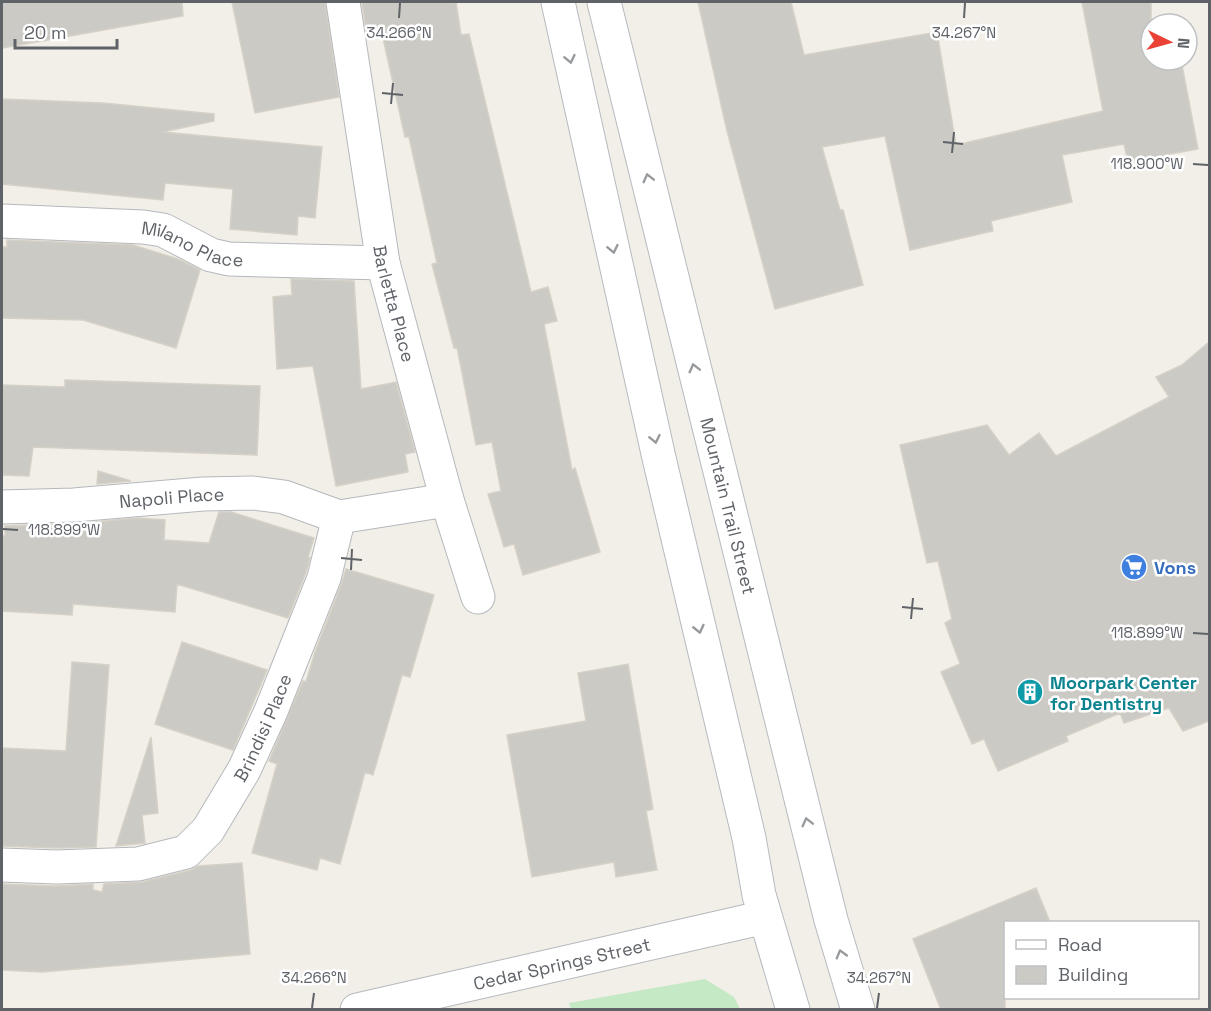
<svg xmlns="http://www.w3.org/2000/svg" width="1211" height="1011" font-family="'Space Grotesk',sans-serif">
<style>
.green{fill:#c5e8c5}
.building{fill:#cccac5;stroke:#d6d1c6;stroke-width:1.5}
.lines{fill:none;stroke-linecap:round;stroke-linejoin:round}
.street-casing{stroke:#b5b8bc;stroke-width:35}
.secondary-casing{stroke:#b6babf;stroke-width:35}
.street{stroke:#fff;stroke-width:33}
.secondary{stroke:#fff;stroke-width:33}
.oneway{stroke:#979a9d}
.ticks{fill:none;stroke:#5f6368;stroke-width:2}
.labels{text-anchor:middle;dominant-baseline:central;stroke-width:5;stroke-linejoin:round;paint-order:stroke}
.street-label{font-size:18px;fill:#5f6368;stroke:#fff}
.shop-label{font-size:18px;font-weight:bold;fill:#366cbe;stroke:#fff;text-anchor:start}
.culture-label{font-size:18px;font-weight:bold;fill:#0d838f;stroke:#fff;text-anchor:start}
.ticks-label{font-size:15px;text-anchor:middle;fill:#5f6368;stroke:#fff;stroke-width:5;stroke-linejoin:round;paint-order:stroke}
</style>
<rect width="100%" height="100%" fill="#f1efe8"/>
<path class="green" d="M705,979L734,997L740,1009H571L569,1003Z"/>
<path class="building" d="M2,2H182L183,16L2,48Z
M232,2H325L339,97L255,113Z
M362,2H456L461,35L469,34L531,292L548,287L557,321L544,324L572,470L575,468L600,552L523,575L514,544L504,547L488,494L501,491L492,442L476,445L457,347L454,348L432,264L437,263L409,137H405L381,29L366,31Z
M698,2H791L804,55L937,32L956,145L1103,111L1082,2H1151V60H1181L1198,149L1128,162L1124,144L1062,155L1072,202L991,221L993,231L910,250L885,136L822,147L840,210H843L863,285L775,309L727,131Z
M2,99L103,103L214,114V121L163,132L322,147L315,218L298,216L297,235L230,229L233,189L165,183L163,200L2,184Z
M7,240L133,245L178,259L200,270L176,348L83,320L2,318V247H7Z
M291,279L354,281L361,389L396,382L415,452L405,454L408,472L336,486L313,366L277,369L273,297L292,295Z
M1209,342V721L1183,731L1169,708L1124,723L1120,713L1066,736L1068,741L998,771L984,739L972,744L941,672L960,664L945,623L952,619L938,561L927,563L900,445L987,425L1009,455L1039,433L1056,456L1169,397L1156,377L1182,365Z
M65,380L260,386L257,455L33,447L29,476L2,475V385L65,387Z
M98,471L131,481L97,484Z
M219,512H231L314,538L308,557L310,558L306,572L288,618L177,584L175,612L73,604L72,615L2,611V536H5V526L59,524L93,526L94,522L138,518L165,520L164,540L209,543Z
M346,569L434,595L410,677L402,675L373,775L365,772L340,864L320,858L317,870L252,853L277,764L269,761L303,681L306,682L315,652L341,585Z
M182,642L267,670L233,750L155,724Z
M72,662L109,665L96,847L57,848L2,846V748L66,751Z
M628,664L653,809L646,811L657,870L616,877L614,862L532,877L507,735L586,721L578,673Z
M151,737L158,813L142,815L145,843L116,846Z
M242,863L250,954L42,972L2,970V884L56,886L93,884V890L102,892L104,884L142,882L191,870L198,866Z
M1036,888L1050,922H1005V1010H941L913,939Z"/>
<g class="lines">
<defs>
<g id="street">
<path id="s1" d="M343,2L383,263L447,500L478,597"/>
<path id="s2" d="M2,221L143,227L163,230L211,255L229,259L383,263"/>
<path id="s3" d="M2,507L74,505L203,494L253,493L284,497L339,517"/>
<path d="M339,517L447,500"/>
<path id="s4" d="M2,865L57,867L138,864L186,852L208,830L244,770L271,711L324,578L339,517"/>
<path id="s5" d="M357,1010L765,917"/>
</g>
<g id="secondary">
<path d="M558,2L659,458L749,838L759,895L793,1010"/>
<path id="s6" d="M604,2L831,920L858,1010"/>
</g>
</defs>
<use href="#street" class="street-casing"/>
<use href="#secondary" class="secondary-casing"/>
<use href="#street" class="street"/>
<use href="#secondary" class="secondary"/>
</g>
<defs><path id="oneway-chevron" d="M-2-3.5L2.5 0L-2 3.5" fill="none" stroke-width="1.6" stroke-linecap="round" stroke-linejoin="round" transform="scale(1.5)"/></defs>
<g class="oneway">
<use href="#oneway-chevron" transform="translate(570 59) rotate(78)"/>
<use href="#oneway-chevron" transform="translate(648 178) rotate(-104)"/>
<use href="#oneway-chevron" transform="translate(613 249) rotate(78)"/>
<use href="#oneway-chevron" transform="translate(694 368) rotate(-104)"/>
<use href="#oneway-chevron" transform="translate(655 439) rotate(78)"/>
<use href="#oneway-chevron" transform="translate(699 629) rotate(77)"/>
<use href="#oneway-chevron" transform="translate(807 822) rotate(-104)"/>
<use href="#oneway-chevron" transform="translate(841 954) rotate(-106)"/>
</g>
<path class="ticks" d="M399,18L400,3M964,18L965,3M382,93L403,95M391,104L393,83M943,142L963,144M952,153L954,132M1193,164L1208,165M3,529L18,530M341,558L362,560M351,570L352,549M902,607L923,609M911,619L913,598M1193,633L1208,634M312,1008L314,993M877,1008L879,993"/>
<defs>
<symbol id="supermarket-disc" viewBox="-11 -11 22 22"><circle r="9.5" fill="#3f7fe0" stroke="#fff"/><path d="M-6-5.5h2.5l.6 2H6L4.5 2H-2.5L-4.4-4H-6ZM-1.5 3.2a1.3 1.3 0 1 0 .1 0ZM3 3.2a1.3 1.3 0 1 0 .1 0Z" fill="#fff"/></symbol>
<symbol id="building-disc" viewBox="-11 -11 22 22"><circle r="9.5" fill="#0f9aa8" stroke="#fff"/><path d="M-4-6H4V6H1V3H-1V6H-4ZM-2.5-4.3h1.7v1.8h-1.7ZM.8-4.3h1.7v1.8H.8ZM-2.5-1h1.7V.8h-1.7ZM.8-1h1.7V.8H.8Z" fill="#fff"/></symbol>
</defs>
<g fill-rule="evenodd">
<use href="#supermarket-disc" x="1119" y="552" width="30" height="30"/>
<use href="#building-disc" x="1015" y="677" width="30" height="30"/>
</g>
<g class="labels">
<g class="street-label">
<text stroke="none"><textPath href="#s2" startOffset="194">Milano Place</textPath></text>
<text stroke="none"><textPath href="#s1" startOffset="306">Barletta Place</textPath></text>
<text stroke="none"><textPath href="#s3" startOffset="170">Napoli Place</textPath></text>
<text stroke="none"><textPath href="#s6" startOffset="519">Mountain Trail Street</textPath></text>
<text stroke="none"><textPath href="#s4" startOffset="333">Brindisi Place</textPath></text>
<text stroke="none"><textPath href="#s5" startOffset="210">Cedar Springs Street</textPath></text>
</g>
<g class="shop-label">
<text x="1154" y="567">Vons</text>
</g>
<g class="culture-label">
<text x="1050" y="682">Moorpark Center<tspan x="1050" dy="21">for Dentistry</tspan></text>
</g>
</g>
<g class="ticks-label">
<text x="399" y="38">34.266°N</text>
<text x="964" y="38">34.267°N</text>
<text x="1147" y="169">118.900°W</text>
<text x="64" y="535">118.899°W</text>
<text x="1147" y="638">118.899°W</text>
<text x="314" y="983">34.266°N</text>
<text x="879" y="983">34.267°N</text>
</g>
<rect width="1211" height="1011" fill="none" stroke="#5f6368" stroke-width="6"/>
<rect x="1004" y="921" width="195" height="78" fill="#ffffff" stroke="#bfc1c3" stroke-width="1.5"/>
<rect x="1016" y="940" width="30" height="9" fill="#ffffff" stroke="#bfc1c3" stroke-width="1.5"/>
<text x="1058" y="951" font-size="18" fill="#5f6368">Road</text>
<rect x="1016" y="966" width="30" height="18" fill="#cccac5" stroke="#bfc1c3" stroke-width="1.5"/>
<text x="1058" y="981" font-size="18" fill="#5f6368">Building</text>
<g transform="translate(1169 42) rotate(95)"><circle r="28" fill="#ffffff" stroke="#bfc1c3" stroke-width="1.5"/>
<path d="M0-4.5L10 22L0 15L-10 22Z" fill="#ea4335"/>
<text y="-9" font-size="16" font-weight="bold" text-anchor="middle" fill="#5f6368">N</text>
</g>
<path d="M15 39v9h102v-9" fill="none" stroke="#5f6368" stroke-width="3"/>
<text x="24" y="39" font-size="18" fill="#5f6368" stroke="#ffffff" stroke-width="4.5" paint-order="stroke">20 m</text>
</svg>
